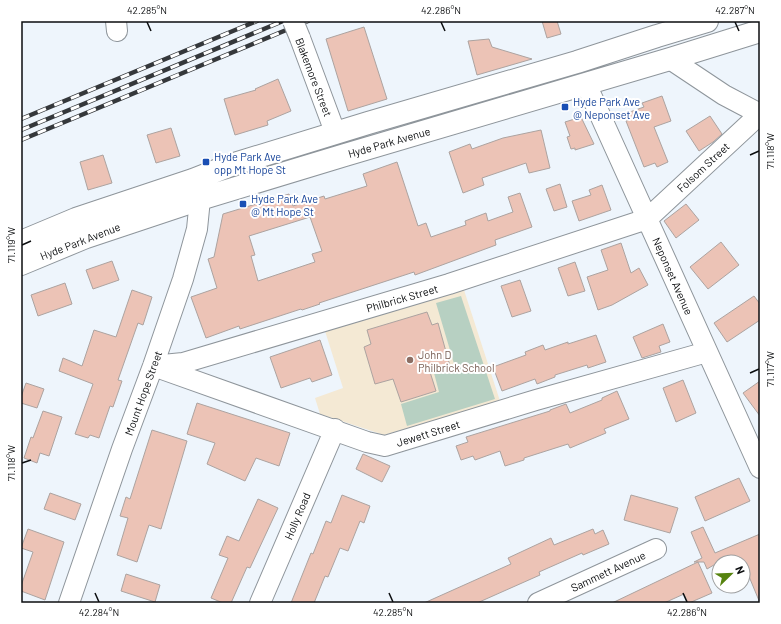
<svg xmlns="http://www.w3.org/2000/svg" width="781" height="624" font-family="Barlow,sans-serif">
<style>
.education{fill:#f4e9d4}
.green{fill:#b7d0c2}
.building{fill:#ecc3b6;stroke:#aca3a0;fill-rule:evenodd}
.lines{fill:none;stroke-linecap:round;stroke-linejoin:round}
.minor-casing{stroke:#8e959b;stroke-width:22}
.major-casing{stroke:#8e959b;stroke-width:24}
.minor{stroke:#fff;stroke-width:20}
.major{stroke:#fff;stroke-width:22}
.rail-casing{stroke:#35383b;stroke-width:4.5}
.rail{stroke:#fff;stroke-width:3;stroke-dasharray:9;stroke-linecap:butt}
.minor-bridge-casing{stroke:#8e959b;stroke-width:22;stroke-linecap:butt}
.minor-bridge{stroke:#fff;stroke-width:20}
.ticks{fill:none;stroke:#0b0d0f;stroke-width:1.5}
.transit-dot{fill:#1a4fb4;stroke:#fff;stroke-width:1.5}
.education-dot{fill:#8d6e63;stroke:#fff;stroke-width:1.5}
.labels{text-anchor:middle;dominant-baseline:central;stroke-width:4;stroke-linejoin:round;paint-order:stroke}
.street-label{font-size:11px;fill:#0b0d0f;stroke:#fff}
.transit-label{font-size:11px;fill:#164399;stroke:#fff;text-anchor:start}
.education-label{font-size:11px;fill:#785e54;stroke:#fff;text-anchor:start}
.neatline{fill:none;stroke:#0b0d0f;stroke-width:1.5}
.ticks-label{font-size:10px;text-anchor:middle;fill:#0b0d0f}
</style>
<rect width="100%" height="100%" fill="#eef5fc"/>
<path class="education" d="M464,290L500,401L384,435L320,414L315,398L343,388L325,331Z"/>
<path class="green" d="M461,296L495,399L407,426L401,404L439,392L434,373L455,367L436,303Z"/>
<path class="building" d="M542,21H557L561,34L547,38Z
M364,27L387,99L348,111L326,39Z
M489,39L492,47L532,59L477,75L468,41Z
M278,79L291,111L267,121L268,125L235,135L224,99L256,90L255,89Z
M662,96L671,121L654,127L668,162L657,167L655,163L644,167L626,121L630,120L627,113L644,107L642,103Z
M710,116L722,134L713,142L699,151L686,131Z
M581,117L594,144L575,150V148L571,149L567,137L570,136L565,122Z
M171,128L180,156L156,163L147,135Z
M541,130L550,168L529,173L526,163L482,178L484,185L463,193L449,152L470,144L472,149L503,138Z
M103,155L112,183L88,190L80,162Z
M397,162L418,226L426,223L431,237L466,225L465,221L486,213L488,221L513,212L508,197L520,193L532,227L495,240L496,245L415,275L414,272L319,303L320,304L302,310L301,309L240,329L239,326L206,338L191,297L217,288L208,259L214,257L223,214L289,194L293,206L324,196L325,199L367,186L363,174ZM310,217L322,251L312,254L315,262L258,281L251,256L255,255L249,236Z
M560,184L567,207L554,211L546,189Z
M602,185L611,210L579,221L572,201L591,195L589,190Z
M686,204L699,220L676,238L664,221Z
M721,242L739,265L708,289L690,267Z
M621,243L631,273L639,268L648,285L612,305L598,310L587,277L608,270L601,250Z
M112,261L119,280L93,289L86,270Z
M575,262L585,291L568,296L558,268Z
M520,280L531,311L512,317L501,286Z
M65,283L72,304L38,316L31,295Z
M132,290L152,297L143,325L138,323L118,380L122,381L113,407L110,406L99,438L90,435L88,438L75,434L93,384L59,371L63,358L82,366L94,330L116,337Z
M754,296L760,304V320L727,342L714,323Z
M427,312L432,325L438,323L450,366L430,372L436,391L401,402L393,379L375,384L364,347L371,344L367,330Z
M663,324L670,342L659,346L661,352L642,358L633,337Z
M596,335L606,362L588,368L587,365L555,375V377L537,384L535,379L502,391L493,367L526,355L525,352L543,345L545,350L568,342V344Z
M320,340L332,375L312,382L310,378L281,388L270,357Z
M683,380L696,413L676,422L663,388Z
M760,381V416L743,393Z
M26,383L44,389L37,408L21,403V397Z
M617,391L629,419L604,429L606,433L570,448L568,444L524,458V460L505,466L500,451L475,460L473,456L461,460L456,446L468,442L466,437L550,411V410L566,404L570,413L602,400V398Z
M197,403L290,433L279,466L256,458L245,481L207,464L215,443L187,434Z
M43,411L62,417L49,456L40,453L37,463L24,458L31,437L33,438Z
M152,430L187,441L161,529L149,525L137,562L117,555L128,518L120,516L126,497L130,499Z
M363,454L390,466L382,482L356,469Z
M739,478L750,501L705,521L695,497Z
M50,493L81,504L75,520L44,509Z
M342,495L370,506L364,523L360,521L348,551L340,548L328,577L325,576L314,603H291L311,553L313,554L326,521L331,523Z
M631,495L678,508L670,533L624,520Z
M258,499L278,508L250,568L247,567L231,603H223L211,598L228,558L219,555L227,536L239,541Z
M703,527L715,553L760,534V603L743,562H719L707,569L704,562H698L712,593L689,603H688L684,594L664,603H612L698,562H694L702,558L691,532Z
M28,529L64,542L45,600L21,591V586L33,552L21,548Z
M593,529L595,534L603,530L609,544L583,555L582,553L539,572L540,575L477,603H424L511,564L508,558L551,538L554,545Z
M126,574L160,585L155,602L121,591Z"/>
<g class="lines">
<defs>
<path id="minor" d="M116,21L117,31
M300,38L335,132
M670,59L724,95L760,114
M586,84L760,468
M153,366L183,363L449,284L647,219L760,114
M159,368L367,442L385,446L536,400L707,352
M69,603L122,449L153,366L183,279L197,229L200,199L195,185
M260,603L335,429
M538,603L656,549"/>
<path id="major" d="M21,242L76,219L193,180L231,165L368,123L577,62L657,36L707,21
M21,264L86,237L200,199L345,155L670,59L760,31"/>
</defs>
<use href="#minor" class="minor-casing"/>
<use href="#major" class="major-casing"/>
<use href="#minor" class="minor"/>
<use href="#major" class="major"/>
<defs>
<path id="rail" d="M21,119L257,21
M21,130L283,21
M21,140L308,21"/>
</defs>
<use href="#rail" class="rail-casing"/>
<use href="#rail" class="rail"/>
<defs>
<path id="minor-bridge" d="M293,21L300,38"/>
</defs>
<use href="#minor-bridge" class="minor-bridge-casing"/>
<use href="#minor-bridge" class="minor-bridge"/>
</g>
<path class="ticks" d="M147,22L151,31M441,22L445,31M735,22L739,31M750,155L759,151M22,245L31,241M750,373L759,369M22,463L31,460M95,593L99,602M389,593L393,602M683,593L687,602"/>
<g class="transit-dot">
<rect x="561" y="103" width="8" height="8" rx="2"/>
<rect x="202" y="158" width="8" height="8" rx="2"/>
<rect x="239" y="200" width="8" height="8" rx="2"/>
</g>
<circle class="education-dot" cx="410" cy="360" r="4"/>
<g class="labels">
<g class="street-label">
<text transform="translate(314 77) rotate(69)">Blakemore Street</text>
<text transform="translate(389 142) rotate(-16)">Hyde Park Avenue</text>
<text transform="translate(703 167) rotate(-43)">Folsom Street</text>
<text transform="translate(80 241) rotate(-21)">Hyde Park Avenue</text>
<text transform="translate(673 276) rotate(66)">Neponset Avenue</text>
<text transform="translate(402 298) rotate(-16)">Philbrick Street</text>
<text transform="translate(143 393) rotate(-70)">Mount Hope Street</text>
<text transform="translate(428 433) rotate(-17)">Jewett Street</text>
<text transform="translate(297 516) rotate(-67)">Holly Road</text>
<text transform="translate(608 571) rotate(-25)">Sammett Avenue</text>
</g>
<g class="transit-label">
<text x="573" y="101">Hyde Park Ave<tspan x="573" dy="13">@ Neponset Ave</tspan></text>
<text x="214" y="156">Hyde Park Ave<tspan x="214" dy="13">opp Mt Hope St</tspan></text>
<text x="251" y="198">Hyde Park Ave<tspan x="251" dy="13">@ Mt Hope St</tspan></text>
</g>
<g class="education-label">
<text x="418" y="354">John D<tspan x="418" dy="13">Philbrick School</tspan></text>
</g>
</g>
<rect width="781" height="624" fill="none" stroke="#ffffff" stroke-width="44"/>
<g transform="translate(731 574) rotate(67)"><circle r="19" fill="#ffffff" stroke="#9d9e9f"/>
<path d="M0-3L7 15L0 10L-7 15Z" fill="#56830f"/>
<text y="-6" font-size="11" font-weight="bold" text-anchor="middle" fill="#0b0d0f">N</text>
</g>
<rect x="22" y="22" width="737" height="580" class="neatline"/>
<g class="ticks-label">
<text x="147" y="14">42.285°N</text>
<text x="441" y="14">42.286°N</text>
<text x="735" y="14">42.287°N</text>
<text transform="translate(770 151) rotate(-90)" y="4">71.118°W</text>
<text transform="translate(11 245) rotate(-90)" y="4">71.119°W</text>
<text transform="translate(770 369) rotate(-90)" y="4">71.117°W</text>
<text transform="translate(11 463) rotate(-90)" y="4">71.118°W</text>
<text x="99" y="616">42.284°N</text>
<text x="393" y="616">42.285°N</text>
<text x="687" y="616">42.286°N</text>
</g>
</svg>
